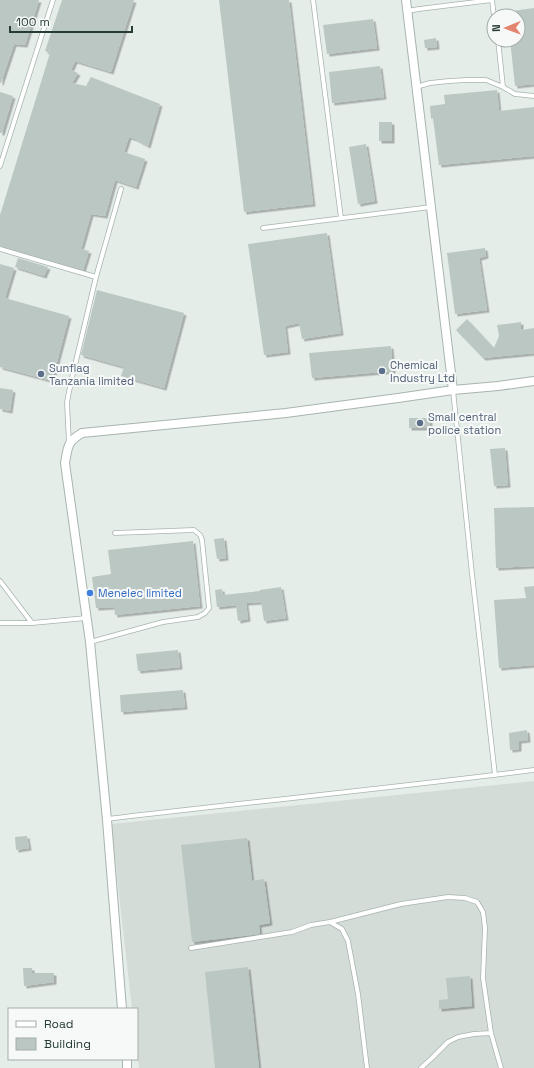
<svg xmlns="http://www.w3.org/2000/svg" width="534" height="1068" font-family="'Space Grotesk',sans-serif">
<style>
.built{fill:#d4dcd8}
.building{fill:#bbc7c2;filter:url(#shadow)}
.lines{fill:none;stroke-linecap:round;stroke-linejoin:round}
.service-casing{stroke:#a8b4af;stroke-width:5.5}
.minor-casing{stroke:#a8b4af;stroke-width:10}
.service{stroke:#fff;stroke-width:4}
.minor{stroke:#fff;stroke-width:8}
.service-dot{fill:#5c6f8a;stroke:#f6f9f7;stroke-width:1.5}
.shop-dot{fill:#3f7fe0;stroke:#f6f9f7;stroke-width:1.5}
.labels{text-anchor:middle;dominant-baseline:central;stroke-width:4;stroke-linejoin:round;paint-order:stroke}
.service-label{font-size:11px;fill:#4e5e75;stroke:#f6f9f7;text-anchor:start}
.shop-label{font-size:11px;fill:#366cbe;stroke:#f6f9f7;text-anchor:start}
</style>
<defs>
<filter id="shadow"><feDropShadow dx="2.5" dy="2.5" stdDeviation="0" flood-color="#0004"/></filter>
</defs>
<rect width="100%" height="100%" fill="#e5ede9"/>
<path class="built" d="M534,781V1068H139L137,1054V1009H132L111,824Z"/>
<path class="building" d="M0,0H39L25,45L14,44L1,83H0Z
M62,0H134L111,72L75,61L71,70L78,73L72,83L86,86L91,77L160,104L148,146L135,139L129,137L124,152L145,159L136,187L115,180L105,216L91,214L81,249L89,251L83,270L0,246V215L50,53L45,51Z
M219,0H289L313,204L244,212Z
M534,8V84L515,86L510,40H518V16H505V12Z
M373,19L377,48L327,54L323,25Z
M436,38L437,47L425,48L424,40Z
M380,66L384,97L332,103L329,72Z
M497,90L499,111L534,107V156L439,165L433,118L431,119L430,106L445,104L444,95Z
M0,92L13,96L2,133H0Z
M379,122H392V141H379Z
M366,144L375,201L358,204L349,147Z
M327,233L341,333L302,339L299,323L285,326L288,352L264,355L248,244Z
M485,248L486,256L479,258L487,310L455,314L447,253Z
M18,258L48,267L44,276L15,267Z
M0,264L14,268L5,298L69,316L52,381L0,367Z
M97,290L184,313L164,388L121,376L124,367L81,355Z
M467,319L494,348L499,336L497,325L521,322V330L534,328V353L483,358L456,330Z
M391,346L393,371L312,378L309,353Z
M0,388L13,390L10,411L0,409Z
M409,418H430V428H409Z
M505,448L508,485L494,486L490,449Z
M534,507V566L496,568L494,508Z
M224,538L226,558L217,559L214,539Z
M193,541L200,606L115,615L114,607L96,608L92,577L111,574L108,550Z
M534,586V665L499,668L494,600L526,598L524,587Z
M281,587L286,618L264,621L261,602L246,603L248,619L238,621L236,605L217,607L215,590L222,589L223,595L260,591V590Z
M178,650L180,667L138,671L136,654Z
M183,690L185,707L121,712L120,695Z
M527,730L528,740L519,741V749L510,750L509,733Z
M27,836L29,848L16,850L15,837Z
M247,838L252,881L264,879L270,923L259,925L260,934L192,942L181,845Z
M248,967L259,1068H215L205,972Z
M23,968H32V973H54V982L24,986Z
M470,976L472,1006L439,1009V1000L448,999L446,978Z"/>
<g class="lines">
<defs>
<path id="service" d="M313,0L341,218
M492,0L494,16
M407,11L419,9L492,0
M498,40L503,87
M416,87L430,83L449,81L467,80H486L503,87L515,94L534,96
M0,166L53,0
M263,228L431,207
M0,249L96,277
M453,390L472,574L495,775
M69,444L67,402L71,382L96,277L121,189
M0,581L32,623
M0,623H32L86,618
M90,642L163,622L198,617L205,613L209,608L202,540L200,535L194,530L115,533
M107,819C249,802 392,788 534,770
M330,922L401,904L448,897L465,898L477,902L483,912L485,928L483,978L491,1033L501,1068
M191,948L292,932L311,925L330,922L342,929L348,941L358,994L367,1068
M421,1068L432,1058L448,1042L458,1037L474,1034L491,1033"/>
<path id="minor" d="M406,0L453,390
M122,1009L107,820L90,642L65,463C68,446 67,442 82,433L286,413L398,398L453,390L498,386L534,381
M127,1059V1068"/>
</defs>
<use href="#service" class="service-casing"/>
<use href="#minor" class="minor-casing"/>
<use href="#service" class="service"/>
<use href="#minor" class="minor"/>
</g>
<g class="service-dot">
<circle cx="382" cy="371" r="4"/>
<circle cx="41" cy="374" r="4"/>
<circle cx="420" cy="423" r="4"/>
</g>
<circle class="shop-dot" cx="90" cy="593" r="4"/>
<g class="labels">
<g class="service-label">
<text x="390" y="365">Chemical<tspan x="390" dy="13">Industry Ltd</tspan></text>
<text x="49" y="368">Sunflag<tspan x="49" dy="13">Tanzania limited</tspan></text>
<text x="428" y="417">Small central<tspan x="428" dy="13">police station</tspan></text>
</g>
<g class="shop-label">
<text x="98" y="593">Menelec limited</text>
</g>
</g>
<rect x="8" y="1008" width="130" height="52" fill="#f6f9f7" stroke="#a3ada9"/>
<rect x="16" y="1021" width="20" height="6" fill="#ffffff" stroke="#a3ada9"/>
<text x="44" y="1028" font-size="12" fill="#263c35">Road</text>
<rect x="16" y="1038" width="20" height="12" fill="#bbc7c2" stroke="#a3ada9"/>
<text x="44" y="1048" font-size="12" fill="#263c35">Building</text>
<g transform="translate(506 28) rotate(269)"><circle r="19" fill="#f6f9f7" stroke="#a3ada9"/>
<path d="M0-3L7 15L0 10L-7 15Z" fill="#e2846e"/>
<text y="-6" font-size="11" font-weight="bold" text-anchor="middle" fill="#263c35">N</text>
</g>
<path d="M10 26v6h122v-6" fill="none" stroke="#263c35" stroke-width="2"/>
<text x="16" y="26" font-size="12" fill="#263c35" stroke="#f6f9f7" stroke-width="3" paint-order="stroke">100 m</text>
</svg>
